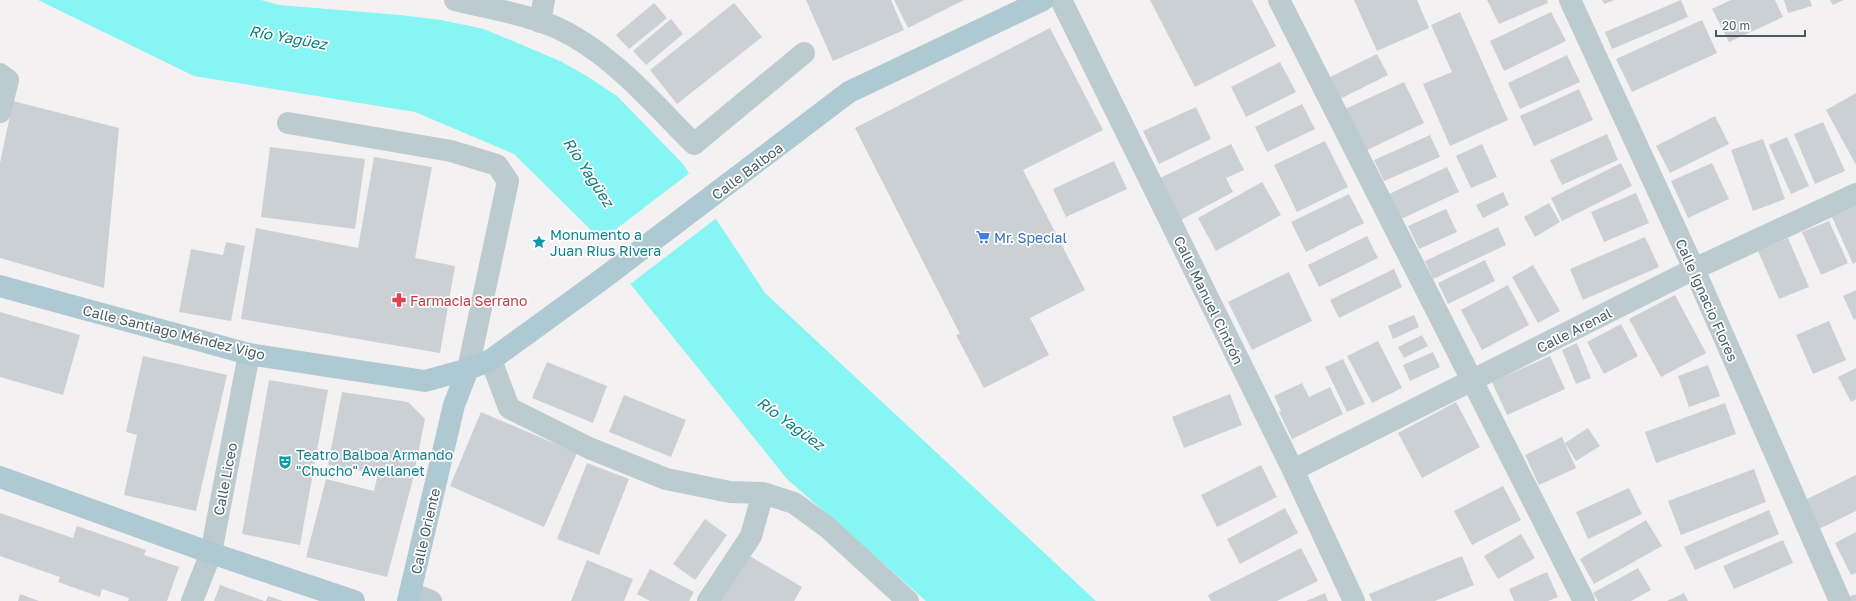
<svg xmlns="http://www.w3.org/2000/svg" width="1856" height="601" font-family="'Golos Text',sans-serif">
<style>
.water{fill:#86f5f3}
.pier{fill:#f4f1f2}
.building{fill:#cbd0d4}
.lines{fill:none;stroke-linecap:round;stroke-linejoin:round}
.minor{stroke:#bbcbcf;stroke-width:22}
.major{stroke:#afc9d2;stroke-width:22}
.labels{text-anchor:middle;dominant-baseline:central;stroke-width:3.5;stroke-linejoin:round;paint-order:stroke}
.street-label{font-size:14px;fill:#475b61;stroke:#fff}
.culture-label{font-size:14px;fill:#0d838f;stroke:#fff;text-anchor:start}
.shop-label{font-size:14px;fill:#366cbe;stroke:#fff;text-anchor:start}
.health-label{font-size:14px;fill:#be3a42;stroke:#fff;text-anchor:start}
.water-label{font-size:15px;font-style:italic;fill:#06807e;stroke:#fff}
</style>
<rect width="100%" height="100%" fill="#f4f1f2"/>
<path class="water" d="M38,0H261L279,5L400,15L441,20L484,29L560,61L585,75L617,96L684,165L716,219L765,293L1096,601H926L787,479L632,286L595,234L514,154L415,112L194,76Z"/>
<path class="pier" d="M691,172L718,217L629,285L599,242Z"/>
<path class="building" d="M806,0H891L904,30L833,61Z
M894,0H964L908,28Z
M1150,0H1252L1276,46L1195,87Z
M1354,0H1417L1429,28L1377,51Z
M1487,0H1547L1548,3L1499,24Z
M1602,0H1614L1604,4Z
M1681,0L1688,17L1612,49L1605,32Z
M1731,0H1775L1783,17L1729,42L1712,9Z
M1784,0H1810L1812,6L1788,13Z
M1830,0H1843L1833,5Z
M654,3L667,18L629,49L616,35Z
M734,3L762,37L677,104L650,70Z
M1460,12L1508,120L1450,146L1423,84L1452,72L1431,25Z
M1551,12L1566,41L1504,71L1490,41Z
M671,19L683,34L646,65L633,51Z
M1702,20L1717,53L1632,92L1616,59Z
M1050,28L1103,130L1023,170L1085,290L1030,318L1049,355L984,388L956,335L960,334L855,128Z
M1377,54L1388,75L1340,99L1330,77Z
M1567,55L1580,82L1520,109L1508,83Z
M1280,62L1296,92L1246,117L1231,87Z
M1404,82L1424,123L1365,151L1345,109Z
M1579,89L1593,120L1534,146L1520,116Z
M1856,93V165L1826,110Z
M13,101L119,128L104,288L0,258V163Z
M1302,104L1315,129L1267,152L1255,127Z
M1196,107L1211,139L1159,164L1143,131Z
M1715,116L1729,144L1670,173L1656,146Z
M1823,122L1845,171L1815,184L1794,134Z
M1607,134L1618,160L1562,185L1550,160Z
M1430,135L1440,157L1384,181L1374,160Z
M1787,137L1809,186L1791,194L1769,145Z
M1763,139L1785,199L1753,211L1731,150Z
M1325,141L1348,187L1297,212L1274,165Z
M1231,144L1244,170L1226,178L1233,192L1179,221L1158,179Z
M1482,144L1497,177L1471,188L1456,156Z
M270,147L365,159L355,229L261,217Z
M374,157L432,167L415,258L455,266L440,353L241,319L256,228L358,248Z
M1114,161L1127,189L1066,217L1053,189Z
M1621,163L1632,186L1562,221L1551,198Z
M1712,163L1729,199L1688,218L1671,181Z
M1447,167L1459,192L1401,219L1389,194Z
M1262,182L1281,215L1216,251L1198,218Z
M1503,192L1509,205L1483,218L1476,205Z
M1636,193L1649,223L1604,242L1591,212Z
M1349,194L1364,223L1306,252L1291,222Z
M1549,203L1560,222L1535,237L1524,217Z
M1856,206V262L1853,264L1832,217Z
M1446,209L1457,232L1419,249L1408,226Z
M1829,221L1848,263L1821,275L1802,232Z
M1498,227L1506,245L1433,279L1425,261Z
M1367,236L1378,258L1319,287L1308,265Z
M1645,237L1659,267L1583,300L1570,269Z
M1788,238L1809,287L1779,299L1758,251Z
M226,242L245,246L231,321L179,312L191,249L223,255Z
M1485,260L1495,281L1448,304L1438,283Z
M1533,265L1560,311L1538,323L1512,277Z
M1394,269L1402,287L1339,318L1330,300Z
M1289,272L1312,321L1252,350L1228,302Z
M1508,285L1529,325L1482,350L1461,310Z
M1856,290V319L1854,320L1843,296Z
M1675,295L1706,353L1661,377L1629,319Z
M0,312L80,335L63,395L0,377Z
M1414,315L1419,327L1393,339L1388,326Z
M1829,321L1846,360L1813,374L1796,335Z
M1621,324L1638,356L1604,374L1587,342Z
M1422,335L1428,346L1404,358L1398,347Z
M1378,341L1402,388L1372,403L1347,356Z
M1577,343L1591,378L1576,384L1562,350Z
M1433,352L1440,367L1410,381L1403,365Z
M143,356L227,375L196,511L124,495L137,435L126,432Z
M1550,356L1565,389L1507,415L1492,382Z
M1343,359L1365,404L1347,412L1325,367Z
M547,362L607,386L593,423L532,398Z
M1708,365L1720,396L1689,407L1678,376Z
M1856,368V399L1851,402L1838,377Z
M269,380L328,390L300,545L242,534Z
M1302,383L1309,397L1330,387L1343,414L1292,439L1279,412L1281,411L1274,396Z
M342,392L408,402L425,419L412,483L387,577L306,557L326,479L374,491L378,474L328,465Z
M1230,394L1242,425L1184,448L1172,417Z
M624,395L686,420L671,457L609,432Z
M1456,402L1480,447L1422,478L1398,433Z
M1725,403L1736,434L1656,463L1645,432Z
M481,412L577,453L544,527L450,486Z
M1588,428L1600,446L1576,461L1565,443Z
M1562,437L1576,468L1539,485L1525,455Z
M587,463L629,479L599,555L557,539Z
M1261,465L1277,497L1217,527L1201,495Z
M1754,469L1766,502L1681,535L1668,501Z
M1856,475V511L1819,529L1805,500Z
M1503,486L1521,520L1472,545L1454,511Z
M1629,488L1642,514L1588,539L1576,512Z
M1285,508L1298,533L1240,564L1227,539Z
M1769,510L1779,534L1695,570L1684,547Z
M0,513L73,538L77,526L146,550L144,555L179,567L167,601H128L129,598L102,589L100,597L58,582L60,577L0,556Z
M705,519L727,535L695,580L673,564Z
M1646,520L1662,546L1594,584L1580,559Z
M1856,532V573L1851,575L1835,543Z
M1521,534L1535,558L1498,579L1484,556Z
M1783,540L1793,563L1734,589L1723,566Z
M1301,548L1318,581L1277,601H1211L1208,595Z
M748,555L802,587L794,601H720Z
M1462,556L1474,585L1435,601H1372L1369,594Z
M587,560L633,579L624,601H571Z
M1638,568L1651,590L1631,601H1598L1593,593Z
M650,569L694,592L689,601H650L637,594Z
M1547,572L1558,597L1548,601H1514L1509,589Z
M220,585L264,601H214Z
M1325,593L1328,601H1306Z
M1684,593L1688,601H1667Z
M20,594L39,601H18Z
M1856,594V601H1849L1848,597Z
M268,596L283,601H266Z"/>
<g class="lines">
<path class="minor" d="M455,0C492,9 539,16 571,35C619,62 655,105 694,144L804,53
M1061,0L1293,470L1354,601
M1279,0L1584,601
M1570,0L1694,269L1840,601
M540,22L544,0
M0,74L8,80L0,112
M288,123L451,151L497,165L508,181L468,369
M491,360L509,408L589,448L666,479L730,492L763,493L794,503L827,527L908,601
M1293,470L1694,269L1856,194
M410,593L431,601
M192,601L211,553L249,354
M708,601L751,536L763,493"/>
<path class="major" d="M0,286L249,354L425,381L468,369L491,360L601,280L849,92L1043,0
M0,477L211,553L354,601
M408,601L454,405L468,369"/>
</g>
<defs>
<symbol id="supermarket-bare" viewBox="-9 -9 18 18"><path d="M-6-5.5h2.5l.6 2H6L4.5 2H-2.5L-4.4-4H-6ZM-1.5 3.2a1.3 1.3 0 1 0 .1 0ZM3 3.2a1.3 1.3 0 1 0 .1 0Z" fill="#3f7fe0" stroke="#fff" stroke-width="2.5" paint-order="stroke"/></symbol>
<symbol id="sight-bare" viewBox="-9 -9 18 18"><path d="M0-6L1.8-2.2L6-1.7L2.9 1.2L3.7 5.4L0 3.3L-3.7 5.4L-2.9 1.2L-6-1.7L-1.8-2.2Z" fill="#0f9aa8" stroke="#fff" stroke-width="2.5" paint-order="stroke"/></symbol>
<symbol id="pharmacy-bare" viewBox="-9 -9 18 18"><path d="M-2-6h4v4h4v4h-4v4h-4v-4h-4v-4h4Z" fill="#e0444e" stroke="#fff" stroke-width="2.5" paint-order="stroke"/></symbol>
<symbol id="theatre-bare" viewBox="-9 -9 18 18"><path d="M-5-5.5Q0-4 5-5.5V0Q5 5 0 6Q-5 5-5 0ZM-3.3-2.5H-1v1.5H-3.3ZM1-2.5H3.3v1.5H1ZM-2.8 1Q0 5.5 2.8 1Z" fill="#0f9aa8" stroke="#fff" stroke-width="2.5" paint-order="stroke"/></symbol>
</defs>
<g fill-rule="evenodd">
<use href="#supermarket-bare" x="973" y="227" width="20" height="20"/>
<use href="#sight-bare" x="529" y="232" width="20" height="20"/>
<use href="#pharmacy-bare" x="389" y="290" width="20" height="20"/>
<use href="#theatre-bare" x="275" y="452" width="20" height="20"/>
</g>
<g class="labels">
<g class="street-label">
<text transform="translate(747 171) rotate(-37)">Calle Balboa</text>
<text transform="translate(1209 300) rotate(64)">Calle Manuel Cintrón</text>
<text transform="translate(1707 300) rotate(66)">Calle Ignacio Flores</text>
<text transform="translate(1574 330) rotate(-27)">Calle Arenal</text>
<text transform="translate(174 332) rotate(14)">Calle Santiago Méndez Vigo</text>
<text transform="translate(225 479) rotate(-79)">Calle Liceo</text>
<text transform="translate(425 531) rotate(-77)">Calle Oriente</text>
</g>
<g class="culture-label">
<text x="550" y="234">Monumento a<tspan x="550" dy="16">Juan Rius Rivera</tspan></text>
<text x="296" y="454">Teatro Balboa Armando<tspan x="296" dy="16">"Chucho" Avellanet</tspan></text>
</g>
<g class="shop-label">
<text x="994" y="237">Mr. Special</text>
</g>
<g class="health-label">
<text x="410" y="300">Farmacia Serrano</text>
</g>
<g class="water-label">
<text transform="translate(288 37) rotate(10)">Río Yagüez</text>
<text transform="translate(589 172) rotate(57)">Río Yagüez</text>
<text transform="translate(791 423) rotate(36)">Río Yagüez</text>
</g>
</g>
<path d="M1716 30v6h89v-6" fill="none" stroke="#475b61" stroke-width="2"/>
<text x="1722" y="30" font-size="12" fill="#475b61" stroke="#ffffff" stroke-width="3" paint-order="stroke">20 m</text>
</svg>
